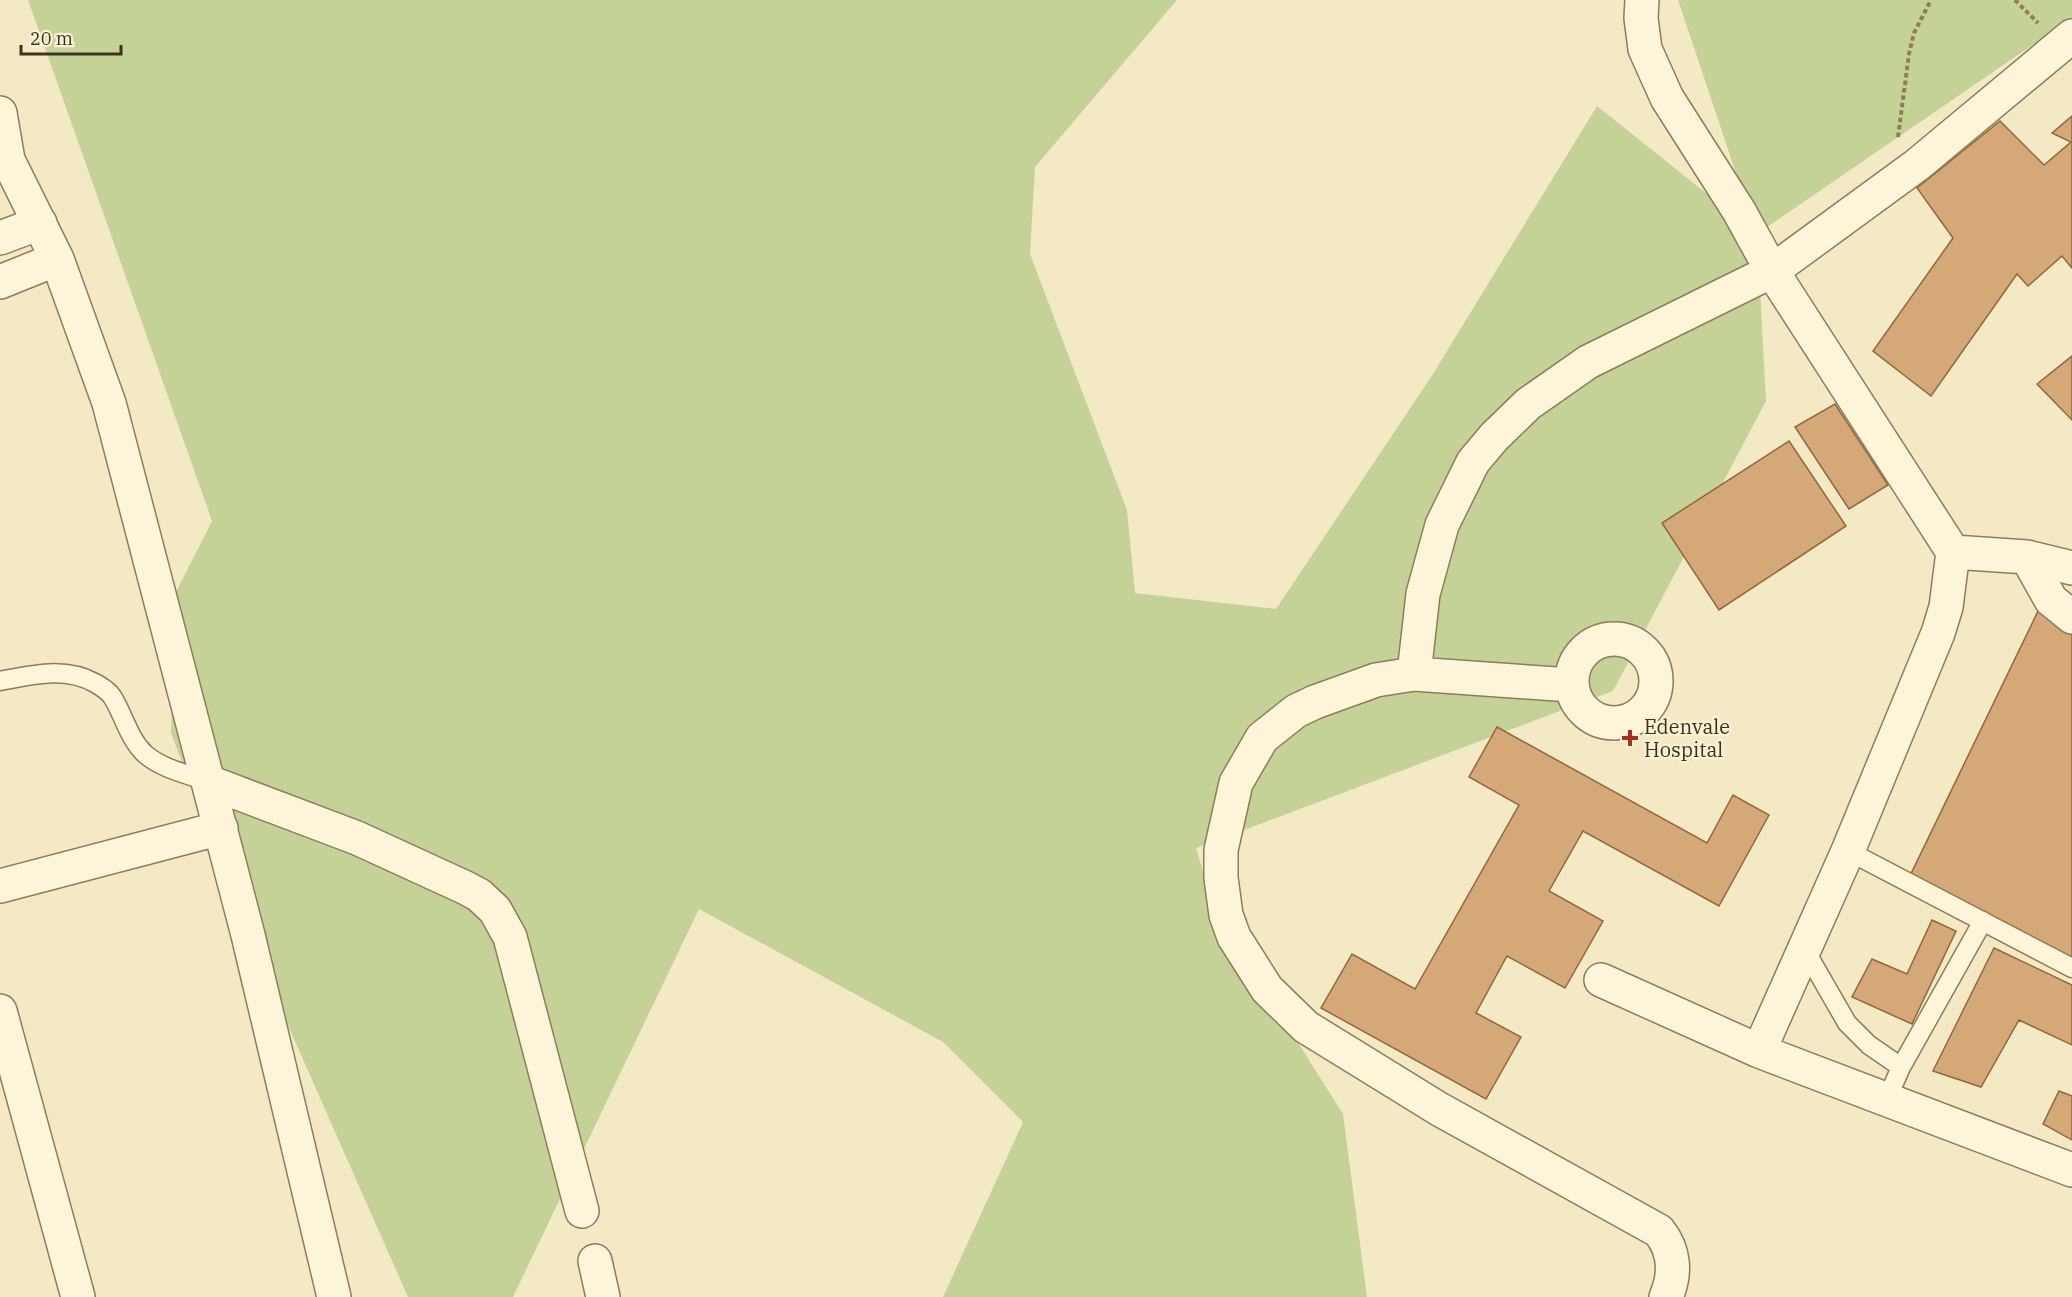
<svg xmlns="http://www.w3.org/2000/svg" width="2072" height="1297" font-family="'IBM Plex Serif',serif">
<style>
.green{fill:#c5d297}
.building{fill:#d5a877;stroke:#92673c;stroke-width:1.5}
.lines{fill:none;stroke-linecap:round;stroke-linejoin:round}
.lane-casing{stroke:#907c58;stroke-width:21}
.street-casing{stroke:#907c58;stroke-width:36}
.path{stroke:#907c58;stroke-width:4;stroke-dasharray:4.5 3;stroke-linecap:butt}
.lane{stroke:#fcf5d9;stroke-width:18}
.street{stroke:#fcf5d9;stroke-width:33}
.poi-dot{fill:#a62f22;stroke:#f9f2d5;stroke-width:2}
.labels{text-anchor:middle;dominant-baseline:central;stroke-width:4.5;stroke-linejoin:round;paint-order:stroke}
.poi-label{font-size:20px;fill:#3f311e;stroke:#f9f2d5;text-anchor:start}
</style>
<rect width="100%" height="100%" fill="#f3eac5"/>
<path class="green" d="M28,0H1177L1035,167L1030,254L1127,510L1135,593L1276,609L1431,377L1597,106L1756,233L1678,0H2072V18L1757,234L1766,401L1613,691L1196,848L1215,911L1343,1114L1367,1297H943L1023,1122L943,1042L699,909L513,1297H408L248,935L171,733L176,592L212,521Z"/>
<path class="building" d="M2072,116V268L2062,256L2028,286L2017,274L1931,396L1873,351L1953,238L1917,188L2000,121L2044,165L2071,142L2052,133Z
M2072,356V420L2037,384Z
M1835,404L1888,485L1849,509L1795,427Z
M1789,441L1846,526L1719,610L1662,523Z
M2040,607L2072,622V960L1908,880Z
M1497,727L1707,843L1733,795L1769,815L1719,906L1583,831L1549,891L1603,921L1565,988L1507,956L1476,1013L1521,1037L1486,1099L1321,1008L1352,954L1415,989L1519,805L1469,777Z
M1932,920L1956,931L1912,1024L1852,997L1872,959L1907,974Z
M1994,948L2072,985V1045L2019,1020L1981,1087L1933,1071Z
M2059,1091L2072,1096V1140L2043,1124Z"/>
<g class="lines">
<defs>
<path id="lane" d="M0,681C32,675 65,666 95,683C102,687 109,691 113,698C124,716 129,739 145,754C162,769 188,774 209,782
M1848,851L2072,968
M1805,950L1847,1023L1869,1045L1901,1067
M1887,1099L1901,1067L1983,921"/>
<path id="street" d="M1642,0L1641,18L1645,49L1667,98L1739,211L1772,271L1953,552L1946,607L1938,633L1848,851L1759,1051
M0,113L8,160
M0,149L8,160L57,259L109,403L248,935L334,1297
M0,238L40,223
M0,282L57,259
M1953,552L2027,557L2072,568
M2027,557L2051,600L2072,617
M1572 681a42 42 0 1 1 84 0a42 42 0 1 1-84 0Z
M1414,674L1376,680L1315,702L1296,711L1262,738L1236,783L1221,850V878L1226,915L1234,937L1267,989L1306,1027L1439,1109L1659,1231C1675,1251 1676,1274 1666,1297
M1571,685L1414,674L1423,594L1442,525L1473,462L1494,437L1528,404L1588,362L1772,271L1917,165L2072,36
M209,782L357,838L466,888L479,895L495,910L510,937L582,1211
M0,886L221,828
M1601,980L1759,1051L2072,1170
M0,1011L78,1297
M595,1261L603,1297"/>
</defs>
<use href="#lane" class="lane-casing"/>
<use href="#street" class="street-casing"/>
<path class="path" d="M2015,0L2038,23
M1898,137L1909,54L1914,33L1931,0"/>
<use href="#lane" class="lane"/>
<use href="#street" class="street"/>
</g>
<path class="poi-dot" d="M1627 729h6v6h6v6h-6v6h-6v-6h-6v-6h6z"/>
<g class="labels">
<g class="poi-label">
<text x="1644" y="726">Edenvale<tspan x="1644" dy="23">Hospital</tspan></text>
</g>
</g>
<path d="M21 45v9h100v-9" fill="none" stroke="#3f311e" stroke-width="3"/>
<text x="30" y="45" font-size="18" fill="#3f311e" stroke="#f9f2d5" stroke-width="4.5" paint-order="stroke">20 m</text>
</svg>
